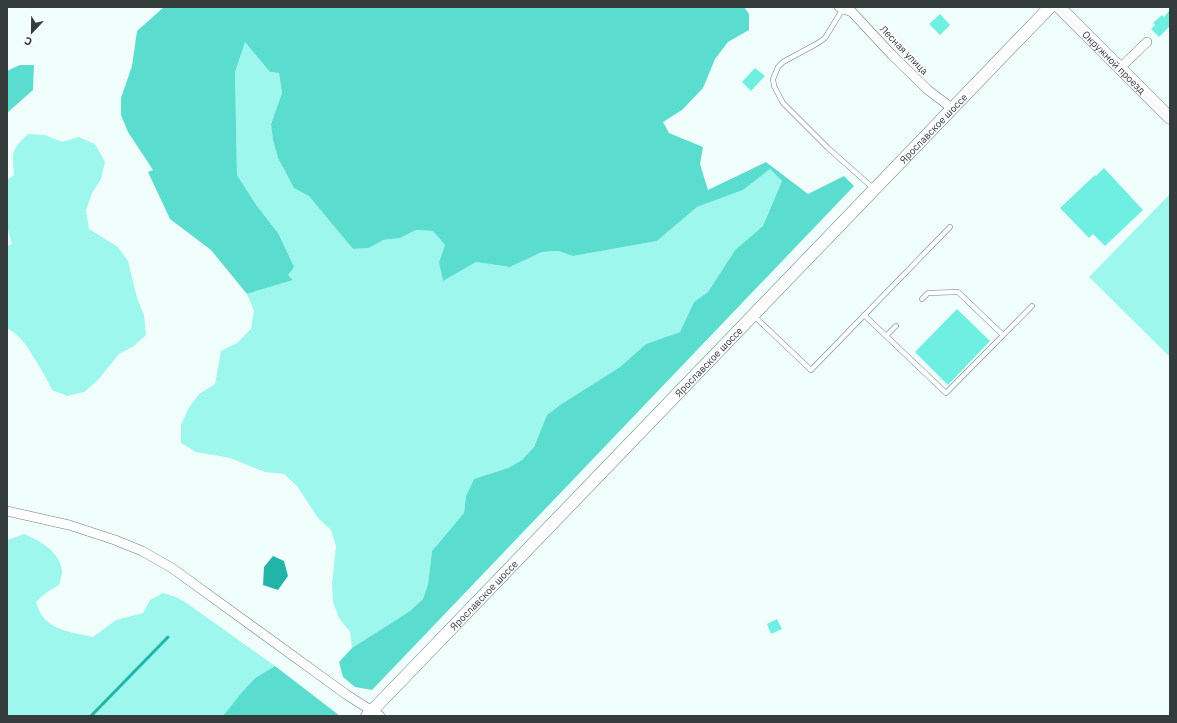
<svg xmlns="http://www.w3.org/2000/svg" width="1177" height="723" font-family="'IBM Plex Sans',sans-serif">
<style>
.green{fill:#9ef7ed}
.forest{fill:#5adccf}
.water{fill:#22b4a8}
.lines{fill:none;stroke-linecap:round;stroke-linejoin:round}
.stream{stroke:#22b4a8;stroke-width:3}
.building{fill:#6eefe2}
.lane-casing{stroke:#6a817e;stroke-width:5.5}
.street-casing{stroke:#6a817e;stroke-width:10}
.secondary-casing{stroke:#6a817e;stroke-width:13}
.lane{stroke:#fff;stroke-width:4.5}
.street{stroke:#fff;stroke-width:9}
.secondary{stroke:#fff;stroke-width:12}
.labels{text-anchor:middle;dominant-baseline:central;stroke-width:3;stroke-linejoin:round;paint-order:stroke}
.street-label{font-size:10px;fill:#343d3c;stroke:#fff}
</style>
<rect width="100%" height="100%" fill="#f0fefc"/>
<path class="green" d="M245,41L270,72L279,73L282,93L271,124L273,140L278,158L294,188L309,195L353,249L369,248L383,240L400,238L416,230L433,231L445,245L439,262L443,280L476,262L510,267L542,252L558,251L573,256L657,241L697,207L743,190L770,169L782,181L763,226L735,250L708,292L694,302L680,332L646,344L620,367L560,405L547,415L534,447L522,460L508,468L474,479L466,496L464,513L432,551L428,584L423,599L410,611L352,648L350,632L339,618L333,602L332,584L336,546L331,530L318,518L297,486L284,474L265,472L230,458L196,452L181,443V425L188,409L199,394L215,384L221,351L237,343L251,329L254,311L247,294L293,280L288,275L278,233L257,206L237,175L235,72Z
M28,134L45,135L62,142L78,137L95,144L105,162L101,179L92,193L86,210L89,229L118,247L128,261L137,298L144,315L146,335L134,346L119,354L97,381L84,392L67,396L52,390C47,379 42,371 36,361C26,345 24,339 7,328V246L12,244L7,227V180L14,175C12,152 11,150 28,134Z
M1170,194V357L1089,277Z
M24,534C40,541 58,550 62,570C63,574 60,580 59,585L47,592L36,602C38,606 39,611 41,614C51,631 76,633 93,637L116,620L143,613L150,600L163,593L176,597L188,604L275,666L255,678L242,692L223,716H7V540Z"/>
<path class="forest" d="M164,7H744L749,14V30L728,42L715,59L703,88L682,110L663,122L669,133L703,147L700,164L708,190L766,162L808,194L844,176L854,186L372,690L355,687L343,677L339,662L352,648L410,611L423,599L428,584L432,551L464,513L466,496L474,479L508,468L522,460L534,447L547,415L560,405L620,367L646,344L680,332L694,302L708,292L735,250L763,226L782,181L770,169L743,190L697,207L657,241L573,256L558,251L542,252L510,267L476,262L443,281L439,262L445,245L433,231L416,230L400,238L383,240L369,248L353,249L309,196L294,188L278,158L273,140L271,124L282,93L279,73L270,72L245,42L235,72L237,175L257,206L278,233L294,267L288,275L293,280L247,294L211,250L170,219L148,172L153,170L128,132L121,115V98L132,66L137,31Z
M20,65H34L33,90L7,113V71Z
M275,666L340,716H223L242,692L255,678Z"/>
<path class="water" d="M273,556L284,561L288,576L278,590L263,585L264,567Z"/>
<g class="lines">
<path class="stream" d="M91,716L168,637"/>
</g>
<path class="building" d="M1170,10V26L1159,37L1151,29L1155,25L1153,23L1162,15L1164,17Z
M940,14L950,25L940,35L929,24Z
M755,68L765,76L751,91L742,82Z
M1104,168L1143,210L1105,246L1093,234L1089,238L1060,208L1095,175L1096,176Z
M957,309L990,341L948,385L915,352Z
M777,619L782,629L771,634L767,624Z"/>
<g class="lines">
<defs>
<path id="lane" d="M846,10L841,12L825,38L818,43L783,62L778,67L773,79L774,86L783,103L828,148L873,188
M922,299L928,293L958,292L1003,335
M753,315L811,370L950,227
M864,315L946,393L1032,306
M886,336L896,326"/>
<path id="street" d="M839,7L852,12L892,55L928,90L953,109
M1120,68L1147,42
M7,511L69,525L115,540L142,551L172,568L347,695L380,716"/>
<g id="secondary">
<path id="s1" d="M1059,7L1170,118"/>
<path id="s2" d="M367,716L1050,7"/>
</g>
</defs>
<use href="#lane" class="lane-casing"/>
<use href="#street" class="street-casing"/>
<use href="#secondary" class="secondary-casing"/>
<use href="#lane" class="lane"/>
<use href="#street" class="street"/>
<use href="#secondary" class="secondary"/>
</g>
<g class="labels">
<g class="street-label">
<text transform="translate(904 50) rotate(46)">Лесная улица</text>
<text stroke="none"><textPath href="#s1" startOffset="78">Окружной проезд</textPath></text>
<text stroke="none"><textPath href="#s2" startOffset="816">Ярославское шоссе</textPath></text>
<text stroke="none"><textPath href="#s2" startOffset="492">Ярославское шоссе</textPath></text>
<text stroke="none"><textPath href="#s2" startOffset="168">Ярославское шоссе</textPath></text>
</g>
</g>
<rect width="1177" height="723" fill="none" stroke="#343d3c" stroke-width="16"/>
<g transform="translate(32 32) rotate(202)" stroke="#ffffff" stroke-width="3" paint-order="stroke">
<path d="M0-3L7 15L0 10L-7 15Z" fill="#343d3c"/>
<text y="-6" font-size="11" font-weight="bold" text-anchor="middle" fill="#343d3c">С</text>
</g>
</svg>
